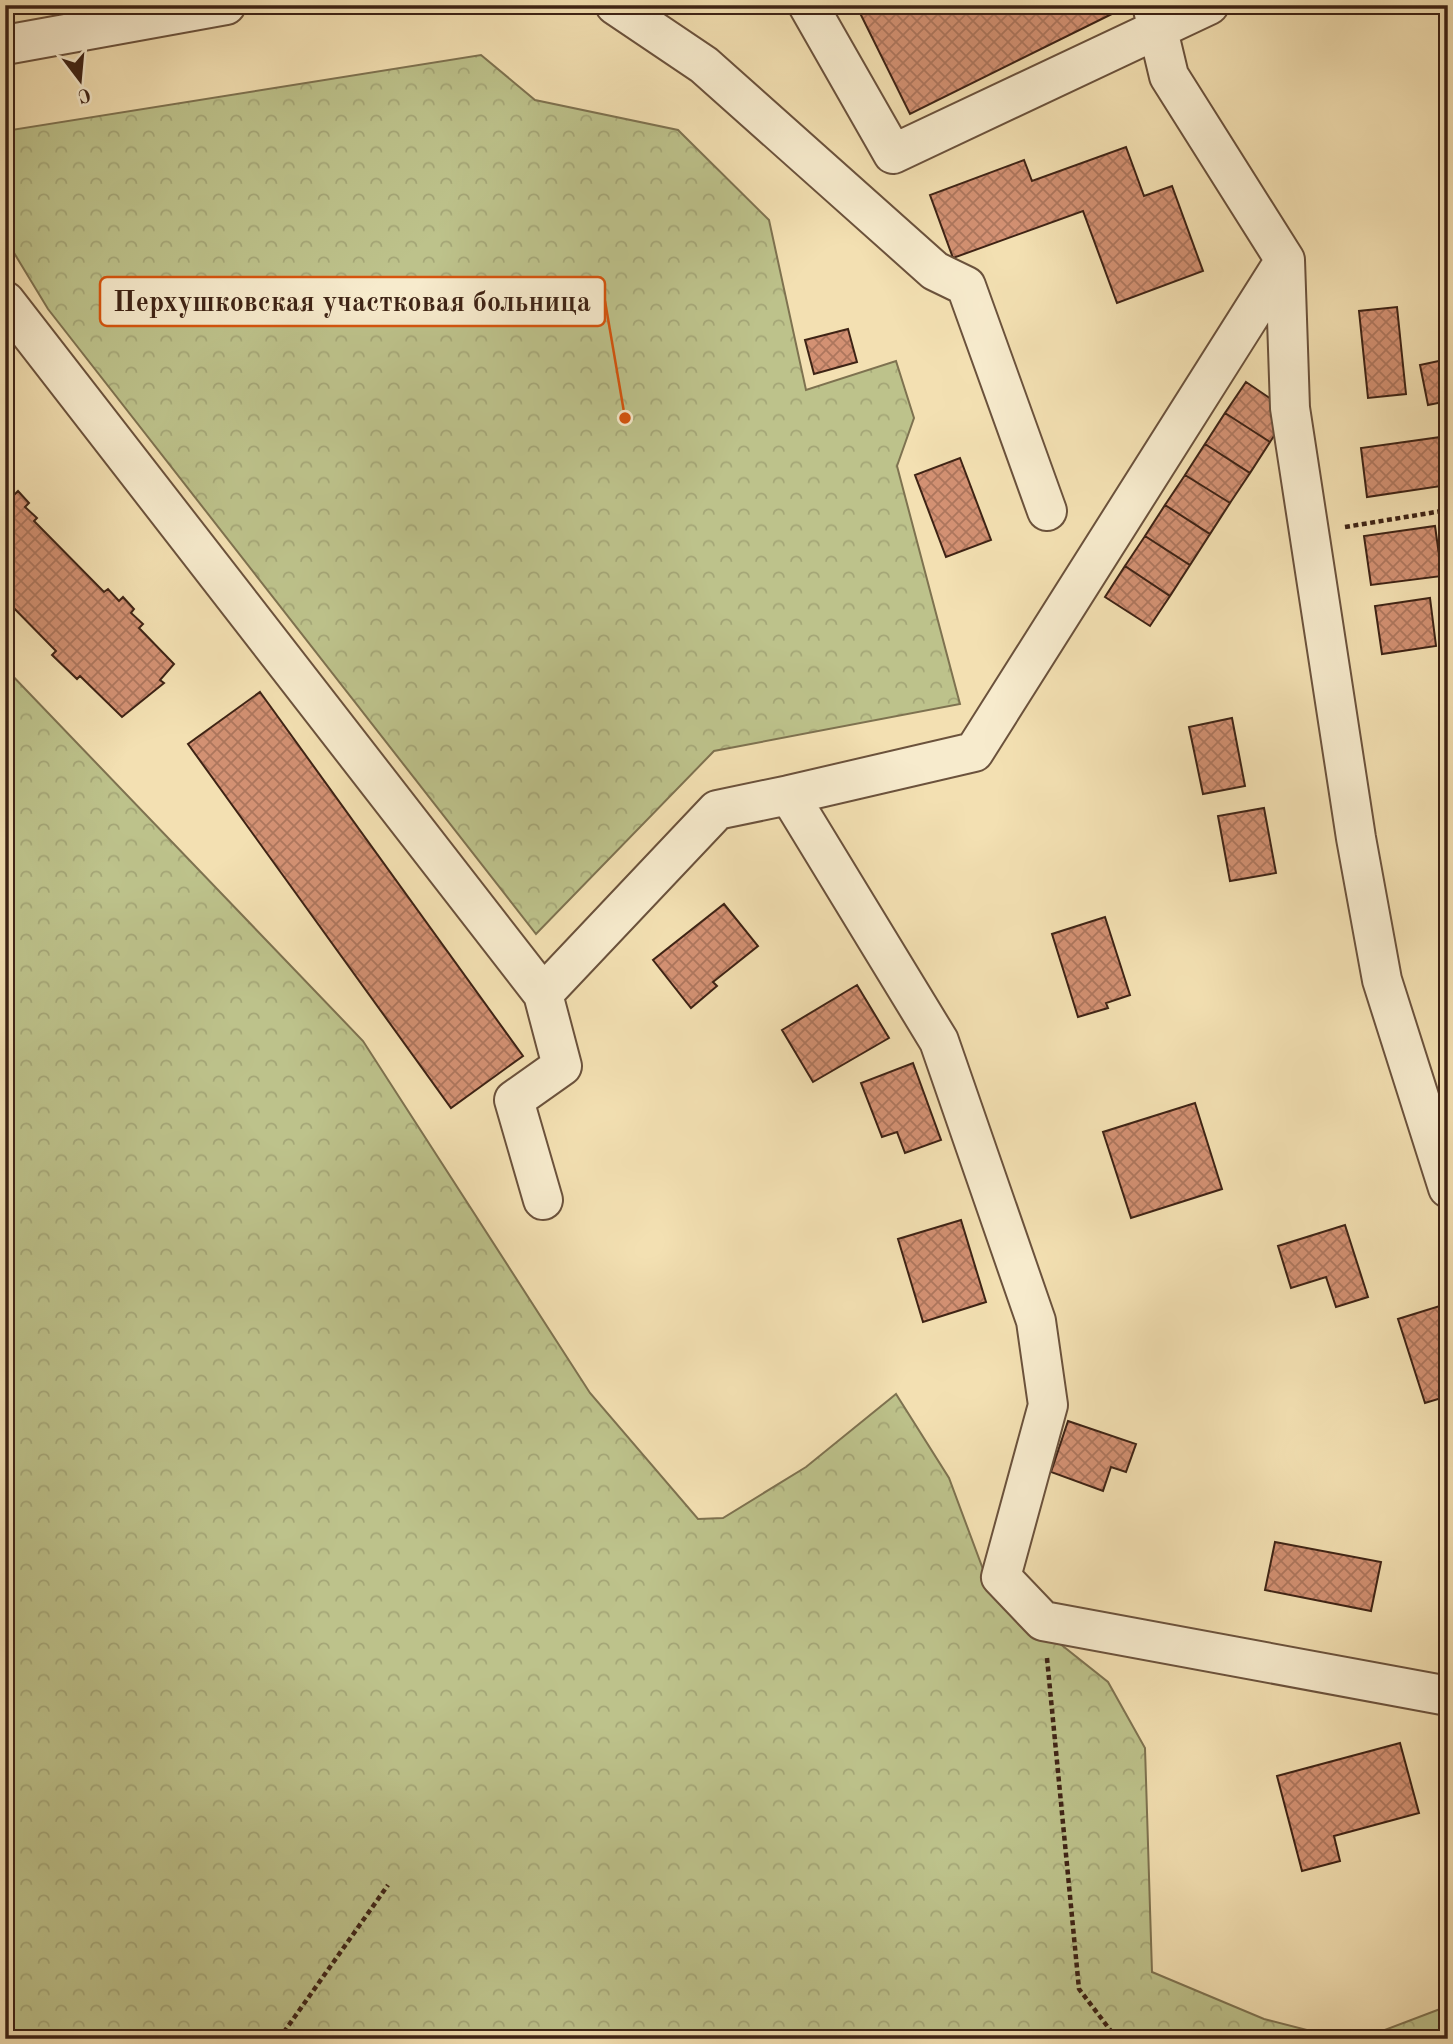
<svg xmlns="http://www.w3.org/2000/svg" width="1453" height="2044" font-family="'Old Standard TT',serif">
<style>
.forest{fill:url(#forest-crowns);stroke:#7e7250;stroke-width:2}
.building{fill:url(#building-cross-hatch);stroke:#3e2315;stroke-width:2}
.lines{fill:none;stroke-linecap:round;stroke-linejoin:round}
.minor-casing{stroke:#6b523c;stroke-width:42}
.path{stroke:#3e2315;stroke-width:4.5;stroke-dasharray:5 3.5;stroke-linecap:butt}
.minor{stroke:#f7ebcd;stroke-width:38}
.leader{fill:none;stroke:#d7540d;stroke-width:2.5}
.callout-dot{fill:#d7540d;stroke:#f7ebcd;stroke-width:2.5}
.callout{fill:#f7ebcd;stroke:#d7540d;stroke-width:2.5}
.callout-label{font-size:28px;text-anchor:middle;font-weight:bold;fill:#3e2315}
</style>
<defs>
<pattern id="forest-crowns" width="20" height="18" patternUnits="userSpaceOnUse" patternTransform="scale(1.75)"><rect width="20" height="18" fill="#bdc28b"/><path d="M2 6a3 3 0 1 1 6 0M12 15a3 3 0 1 1 6 0" fill="none" stroke="#a4a677"/></pattern>
<pattern id="building-cross-hatch" width="8" height="8" patternUnits="userSpaceOnUse" patternTransform="scale(1.75)"><rect width="8" height="8" fill="#d39173"/><path d="M0 0l8 8M0 8l8-8" fill="none" stroke="#ad765d"/></pattern>
</defs>
<rect width="100%" height="100%" fill="#f3e0b2"/>
<filter id="stains"><feTurbulence type="fractalNoise" baseFrequency=".00286" numOctaves="4"/><feColorMatrix values="0 0 0 0 .2 0 0 0 0 .09 0 0 0 0 .02 0 0 0 .5 -.17"/></filter>
<radialGradient id="worn" r=".72"><stop offset=".6" stop-color="#630" stop-opacity="0"/><stop offset="1" stop-color="#630" stop-opacity=".3"/></radialGradient>
<path class="forest" d="M481,55L535,100L678,130L769,220L806,390L896,361L914,418L897,466L960,704L714,751L536,934L48,309L5,238V131Z
M5,668L363,1041L590,1393L698,1519L723,1518L806,1467L896,1394L949,1478L990,1588L1108,1682L1145,1748L1152,1972L1264,2019L1342,2039H5Z
M1448,2006V2039H1361Z"/>
<path class="building" d="M856,5H940L943,11L954,5H1130L910,114Z
M1126,147L1144,196L1172,186L1203,271L1117,303L1083,211L953,258L930,195L1024,160L1032,181Z
M1397,307L1406,394L1368,398L1359,311Z
M848,329L857,362L814,374L805,340Z
M1448,359V401L1428,405L1420,365Z
M1246,382L1274,401L1278,430L1270,442L1225,413Z
M1225,413L1270,442L1250,473L1205,444Z
M1448,436V485L1367,497L1361,448Z
M1205,444L1250,473L1230,503L1185,475Z
M960,458L991,540L946,557L915,475Z
M1185,475L1230,503L1210,534L1165,505Z
M5,486L14,495L18,491L29,503L25,507L37,518L34,521L104,592L108,589L119,601L123,597L134,609L131,613L143,624L139,628L174,664L160,680L164,683L122,717L80,676L77,679L52,655L56,651L5,599Z
M1165,505L1210,534L1190,565L1145,536Z
M1435,526L1442,576L1371,585L1364,536Z
M1145,536L1190,565L1170,596L1125,566Z
M1125,566L1170,596L1150,626L1105,597Z
M1430,598L1436,646L1382,654L1375,606Z
M260,692L523,1056L451,1108L188,744Z
M1232,718L1245,786L1203,794L1189,727Z
M1264,808L1276,873L1230,881L1218,816Z
M724,904L758,946L713,982L717,986L691,1008L653,960Z
M1105,917L1130,995L1106,1003L1108,1008L1078,1017L1052,934Z
M857,985L889,1038L813,1082L782,1030Z
M913,1063L941,1140L905,1153L897,1132L882,1137L861,1083Z
M1195,1103L1222,1189L1131,1218L1103,1132Z
M961,1220L986,1302L923,1322L898,1239Z
M1345,1225L1368,1297L1336,1307L1326,1277L1291,1288L1278,1246Z
M1446,1304L1448,1396L1425,1403L1398,1319Z
M1068,1421L1136,1444L1126,1472L1111,1467L1103,1491L1051,1472Z
M1275,1542L1381,1562L1371,1611L1265,1590Z
M1400,1743L1419,1813L1334,1836L1340,1861L1302,1871L1277,1776Z"/>
<g class="lines">
<defs>
<path id="minor" d="M615,5L704,65L935,271L966,286L1047,511
M808,5L893,154L1209,5
M1152,5L1169,76L1285,260L1290,408L1356,838L1382,980L1448,1188
M5,45L226,5
M5,301L543,994L717,810L789,795L939,1041L1036,1321L1048,1405L1001,1577L1043,1621L1448,1696
M789,795L974,752L1285,260
M543,994L562,1066L514,1100L543,1200"/>
</defs>
<use href="#minor" class="minor-casing"/>
<path class="path" d="M1345,527L1448,510
M1047,1658L1079,1989L1117,2039
M1443,1942L1448,1940
M279,2039L388,1885"/>
<use href="#minor" class="minor"/>
</g>
<path class="leader" d="M625 418L605 301"/>
<circle class="callout-dot" cx="625" cy="418" r="7"/>
<rect class="callout" x="100" y="277" width="505" height="49" rx="7"/>
<g class="callout-label">
<text x="352" y="311">Перхушковская участковая больница</text>
</g>
<rect width="1453" height="2044" fill="none" stroke="#f3e0b2" stroke-width="28"/>
<rect x="7" y="7" width="1439" height="2030" fill="none" stroke="#3e2315" stroke-width="3.5"/>
<rect x="14" y="14" width="1425" height="2016" fill="none" stroke="#3e2315" stroke-width="2"/>
<g transform="translate(80 80) rotate(164)" stroke="#f7ebcd" stroke-width="5" paint-order="stroke">
<path d="M0-5L12 26L0 18L-12 26Z" fill="#3e2315"/>
<text y="-10" font-size="19" font-weight="bold" text-anchor="middle" fill="#3e2315">С</text>
</g>
<rect width="100%" height="100%" filter="url(#stains)"/>
<rect width="100%" height="100%" fill="url(#worn)"/>
</svg>
